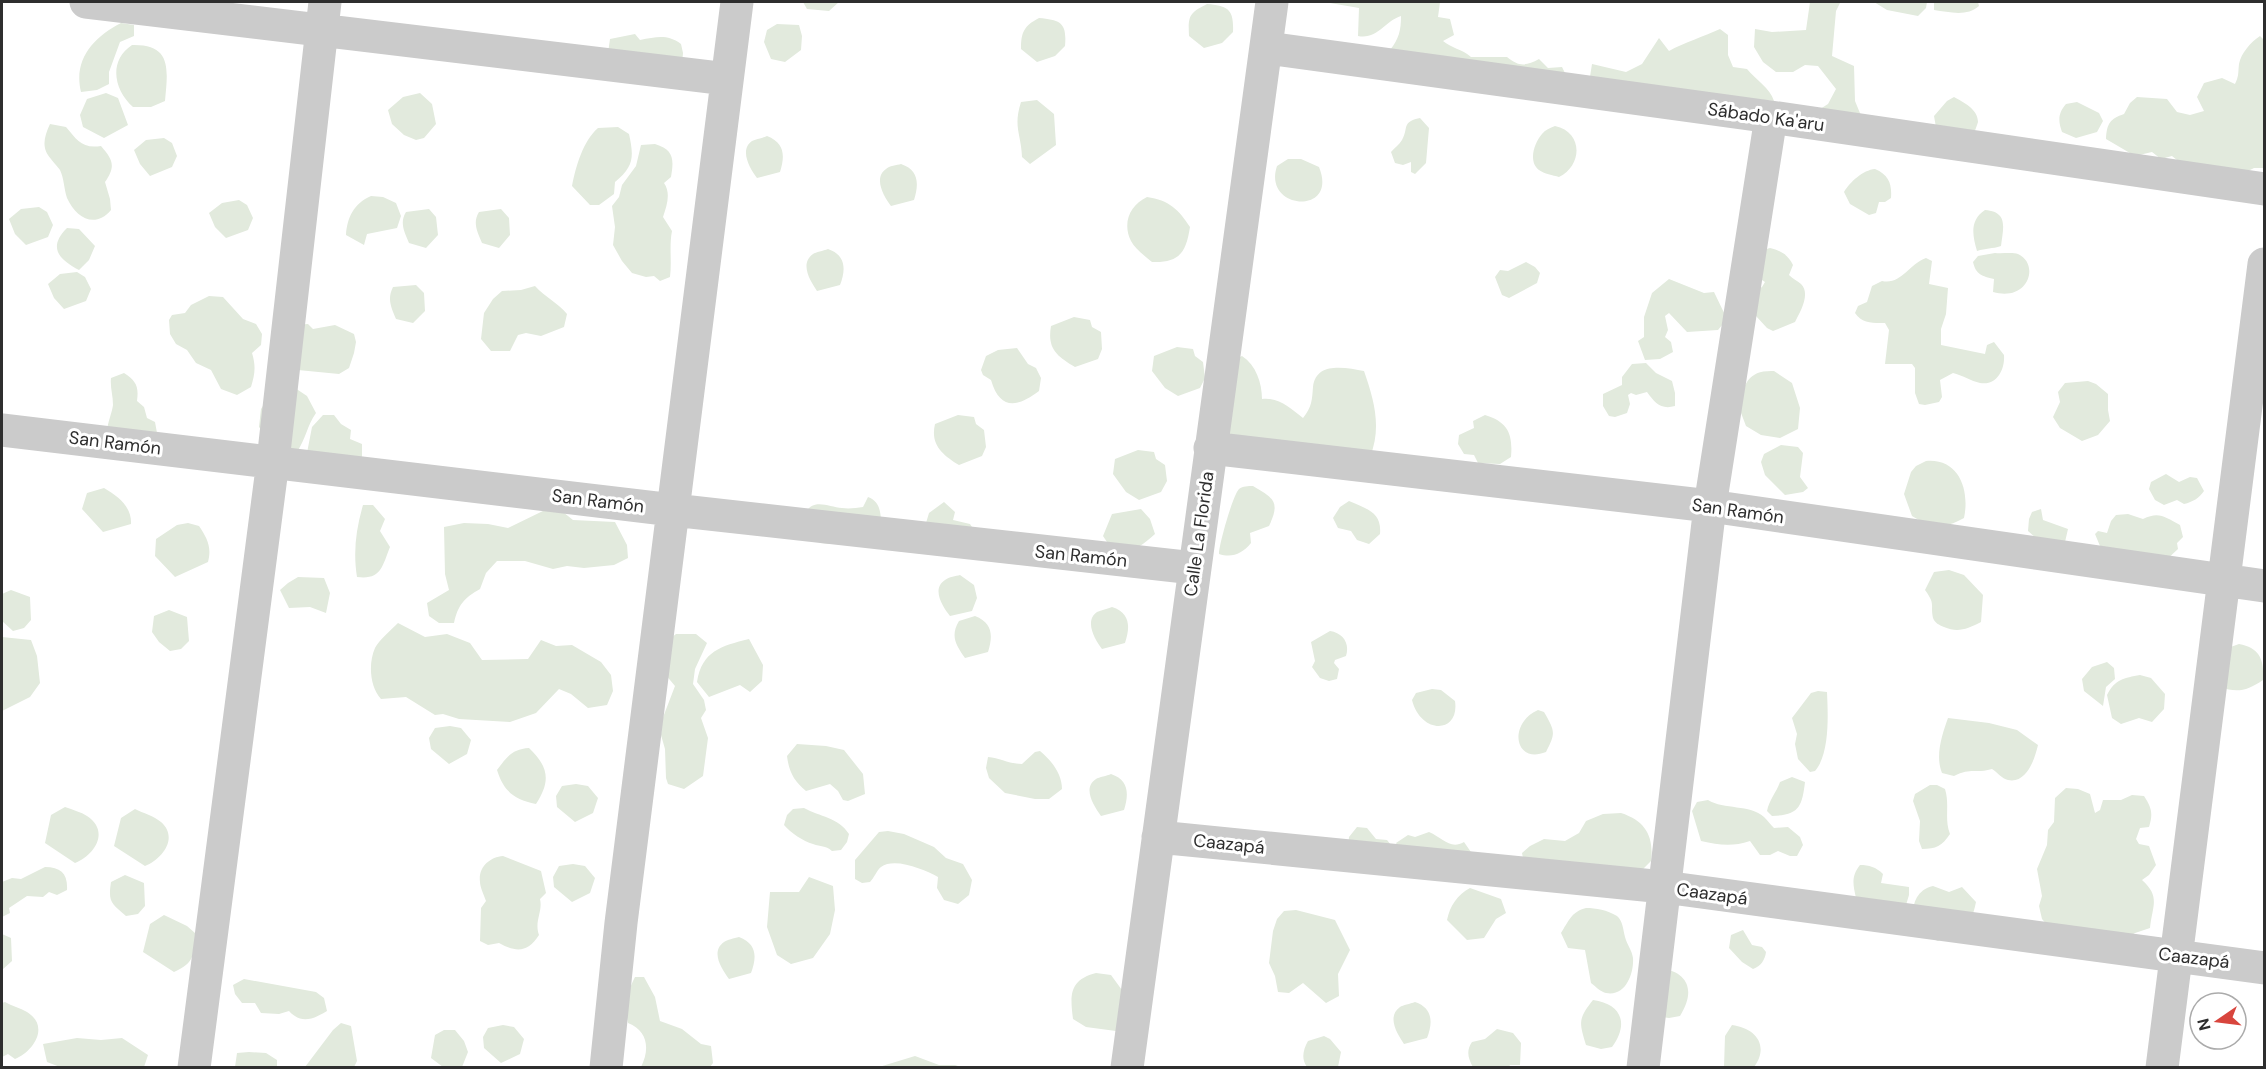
<svg xmlns="http://www.w3.org/2000/svg" width="2266" height="1069" font-family="'DM Sans',sans-serif">
<style>
.green{fill:#e2eadd}
.lines{fill:none;stroke-linecap:round;stroke-linejoin:round}
.minor{stroke:#cbcbcb;stroke-width:33}
.labels{text-anchor:middle;dominant-baseline:central;stroke-width:6;stroke-linejoin:round;paint-order:stroke}
.street-label{font-size:18px;fill:#2e2e2e;stroke:#fff}
</style>
<rect width="100%" height="100%" fill="#fff"/>
<path class="green" d="M803,2H839L829,11L807,9Z
M1330,2H1440L1438,17L1450,19L1454,35L1443,41C1451,48 1462,49 1471,57H1507C1519,67 1526,66 1539,59L1548,68L1562,67L1567,77L1390,50C1399,39 1401,30 1401,16C1385,21 1377,40 1358,36L1359,8L1330,3Z
M1810,2H1856L1840,3L1836,11L1832,56L1854,66L1855,101L1862,118L1817,111L1828,104L1836,89L1818,66L1805,65L1793,72H1776L1763,62L1754,47L1755,29L1772,32L1806,30Z
M1874,2H1927L1926,8L1918,16L1887,10Z
M1934,2H1978L1979,6C1967,17 1949,12 1934,10Z
M1207,4C1228,6 1234,9 1233,32L1222,43L1204,48L1189,36C1188,16 1189,13 1207,4Z
M1039,18C1061,20 1067,23 1065,46L1055,56L1037,62L1021,49C1021,32 1024,26 1039,18Z
M121,23L134,25V36L120,42L109,72V84L97,90L81,92C73,59 94,37 121,23Z
M777,24L799,25L802,36L801,50L785,62L771,59L764,42L767,30Z
M1720,29L1728,35V55L1733,67L1747,69C1756,80 1770,88 1774,101L1589,83L1592,64L1626,72L1642,64L1659,38L1669,51C1685,42 1703,37 1720,29Z
M635,34L640,40C657,37 667,34 681,44L683,53L682,64L608,53L610,39Z
M2260,36L2264,40V168H2254L2244,173L2183,165L2172,156L2161,159L2152,152L2135,156L2106,139C2107,123 2110,119 2124,114L2130,103L2137,97L2167,99L2177,112L2190,115L2204,111L2197,97L2204,83L2222,78L2235,84C2239,76 2238,73 2239,64C2241,53 2251,42 2260,36Z
M132,45C172,44 168,69 165,101L151,107H133C114,90 108,61 132,45Z
M106,93L118,98L128,125L104,138L83,127L80,115L87,99Z
M420,93L432,104L436,124L424,138L416,140L404,135L392,124L388,110L403,97Z
M1954,97C1963,102 1978,109 1978,122C1977,126 1974,132 1973,137L1937,133L1934,116L1947,101Z
M1037,100L1054,114L1056,145L1030,164L1022,157C1021,133 1013,127 1021,102Z
M2077,102L2099,113L2103,121L2097,132L2076,138L2062,132C2058,121 2058,113 2066,104Z
M1420,118L1429,128L1426,163L1415,174L1411,172V162L1403,165L1395,163L1391,152C1394,148 1399,145 1402,140C1409,128 1401,122 1420,118Z
M50,124L66,127C77,140 82,149 101,146C113,160 116,166 105,182L110,199L111,210C95,229 76,218 67,198C64,189 64,178 60,170C58,167 53,162 51,159C41,148 44,137 50,124Z
M1555,126C1583,132 1583,165 1559,177C1553,175 1544,174 1539,170C1528,162 1534,143 1542,134C1545,130 1550,128 1555,126Z
M618,127L629,134C634,157 634,166 615,182L614,194L599,205H590L572,186C576,166 583,141 598,128Z
M767,136C785,143 785,156 780,172L757,178C750,169 739,150 752,141C756,139 763,138 767,136Z
M164,138L172,143L177,156L172,167L150,176L140,164L134,150L146,140Z
M655,144C674,150 674,159 671,177L664,183C671,193 667,205 663,217L672,231C669,246 672,261 670,277L660,281L654,276L646,277L632,273L622,261L613,245L615,227L612,206L619,197L622,185L636,166L641,145Z
M1288,159H1301L1319,167C1339,216 1262,210 1277,166Z
M901,164C919,170 919,184 914,200L891,206C884,197 873,178 886,169C889,166 897,165 901,164Z
M1875,169C1889,175 1892,184 1891,198L1885,202H1879L1876,213L1869,215L1850,204L1844,192C1850,182 1863,170 1875,169Z
M371,196L383,197L396,203L401,216L397,228L367,234L364,245L346,235C347,218 354,203 371,196Z
M1147,197C1169,200 1179,210 1190,227C1186,253 1179,263 1152,262C1145,256 1135,249 1131,241C1122,223 1130,205 1147,197Z
M239,200L247,205L253,218L248,230L226,238L215,227L209,213L222,203Z
M39,207L47,212L53,225L48,237L26,245L15,234L9,219L21,209Z
M429,209L436,217L438,235L426,248L409,243C405,233 399,223 406,212Z
M501,209L509,218L510,235L499,248L482,243C478,233 472,223 479,212Z
M1985,210C2009,212 2003,228 2001,246C1992,249 1986,248 1977,251C1972,234 1970,220 1985,210Z
M67,228L79,229L95,246L89,260L79,270C58,259 48,247 67,228Z
M1770,248C1782,251 1788,255 1793,265L1789,275C1793,279 1798,281 1801,284C1811,294 1800,312 1795,322L1773,331L1767,328L1756,316L1757,290L1762,287L1765,282L1756,276L1763,250Z
M828,249C846,255 846,270 840,285L817,291C811,282 799,264 813,254C816,252 823,251 828,249Z
M1995,253C2002,254 2012,252 2018,254C2040,264 2029,302 1993,292L1994,279C1982,276 1976,275 1973,262L1978,256Z
M1926,258L1932,261L1929,284L1948,288L1946,314L1941,329V345L1985,354L1987,345L1994,342L2004,355C2005,368 1998,386 1980,383C1971,381 1962,375 1953,373L1940,380L1942,397L1939,402L1925,405L1919,404L1915,393V368L1912,364H1885L1889,330L1885,323C1874,323 1862,324 1855,313L1858,306L1867,302L1872,286L1882,281C1901,285 1908,265 1926,258Z
M1526,262L1535,267L1540,273L1537,283L1509,298L1502,295L1495,277L1500,270L1508,271Z
M77,272L85,277L91,289L86,301L64,309L54,298L48,284L60,274Z
M1669,279L1704,293L1714,292L1727,319L1718,330L1687,332L1669,313L1665,316L1668,330L1665,337L1671,342L1673,352L1660,359L1645,360L1638,341L1644,337V317L1652,293Z
M416,285L424,293L425,311L413,323L396,319C391,307 387,299 393,287Z
M535,286C545,297 558,303 567,314L564,327L541,336L526,333L518,335L510,351H491L481,339L484,313L493,299L502,291L521,290Z
M209,296L223,297L243,319L256,324L262,334L261,345L252,353C256,366 255,374 251,387L237,395L221,389L211,370L196,363L187,350L176,344L170,334L169,320L172,315L185,313L191,305Z
M1074,317L1090,320L1092,327L1101,332L1102,349L1098,359L1075,367C1057,356 1047,349 1051,326Z
M308,324L313,329L335,325L354,334L356,342L354,353L349,368L339,374L298,370L295,325Z
M1177,347L1193,349L1195,356L1203,362L1205,378L1200,388L1178,396L1165,388L1152,371L1154,356Z
M1017,348L1028,364L1036,368L1041,378L1039,391C1018,407 1000,411 991,380L983,375L981,370L986,356L998,350Z
M1242,356C1256,365 1262,383 1262,399C1279,397 1290,408 1303,418C1312,407 1312,400 1313,387C1316,361 1346,368 1364,371C1374,400 1382,427 1370,457L1230,437L1223,417L1231,361Z
M1646,363L1656,373L1672,381L1675,393V406C1661,410 1655,403 1647,392L1636,395L1631,393L1628,395L1630,404L1627,413L1615,417L1609,416L1603,406V394L1622,385V377L1632,364Z
M1774,371L1792,383L1800,408L1798,429L1780,438L1761,435L1746,426L1738,405C1745,383 1748,370 1774,371Z
M124,373C136,381 139,386 137,401L144,407L147,418L155,422L157,433L107,431C108,421 112,413 113,405C113,395 110,388 111,378Z
M2088,381L2096,384L2108,394V410L2110,421L2098,435L2082,441L2060,428L2053,417L2060,402L2058,392L2065,383Z
M295,388L307,396L316,413C307,426 306,438 297,452L268,437L259,427L261,409L274,389Z
M323,415H334L341,424L351,430L350,439L362,444V458H306L312,427Z
M958,415L974,417L976,424L984,430L986,447L982,456L959,465C943,455 930,445 935,424Z
M1485,415C1508,422 1513,434 1511,457L1500,464L1478,463L1474,455L1464,454L1458,444L1459,435L1474,428L1473,421Z
M1781,445L1798,447L1803,453L1800,477L1808,488L1803,492L1785,495L1765,475L1761,462L1764,454Z
M1138,450L1154,452L1156,459L1165,465L1167,481L1161,492L1139,500L1126,492L1113,474L1115,459Z
M1926,461C1959,458 1970,490 1964,518C1941,530 1934,529 1912,516L1904,494L1911,472L1916,466Z
M2166,474L2179,482L2190,477L2197,478L2204,491C2199,498 2193,502 2184,504L2177,500L2164,505L2155,500L2149,489L2151,482Z
M1253,486C1273,498 1281,501 1269,526L1250,533L1251,543C1242,554 1232,558 1219,554C1219,544 1233,495 1239,489C1243,486 1248,486 1253,486Z
M104,488C118,496 132,507 131,524L103,532L82,509L87,493Z
M868,497C878,501 880,508 881,519L831,544L820,543L813,538L806,512C814,498 829,507 842,508C849,509 856,508 863,507Z
M1349,501C1367,509 1382,512 1380,534L1369,544L1357,540L1351,531L1338,528L1333,518L1340,507Z
M944,502L955,512L953,520L970,524L976,533L926,523L929,513Z
M363,505H373L385,519L380,531L390,547C382,567 381,580 357,577C353,552 356,529 363,505Z
M1141,509L1150,519L1155,534C1137,550 1134,551 1111,548L1103,536L1112,514Z
M2041,509L2043,520L2068,529L2065,542L2037,539L2028,531L2029,519L2032,512Z
M545,510L563,512L573,520L615,522L627,545L628,558L614,565L584,568L567,566L553,569L525,561H497L486,573L480,589C464,598 458,605 454,623H439L429,616L427,603L449,590L445,574L444,527L464,523L488,524L508,528Z
M2128,514L2143,519C2159,511 2165,517 2180,525L2183,537L2177,543L2178,549L2165,561L2100,546L2095,534L2098,531L2107,533L2111,521L2116,515Z
M188,523L199,526C207,538 212,547 208,562L175,577L155,556L156,539L177,525Z
M1949,570L1964,575L1983,595L1981,622C1967,629 1958,633 1944,627C1939,625 1935,623 1933,618C1930,604 1936,605 1925,590L1934,572Z
M960,575L974,585L977,598L972,611L950,616C943,607 931,589 945,580C949,577 956,576 960,575Z
M298,577L324,578L330,593L326,613L310,607L289,608L280,590L288,583Z
M11,590L30,597L31,620L24,628L13,631L2,621V594Z
M1112,607C1131,613 1130,628 1125,643L1102,649C1095,640 1084,621 1097,612C1101,610 1108,609 1112,607Z
M169,610L187,617L189,641L181,649L170,651L159,642L152,632L154,616Z
M975,616C993,623 993,636 988,652L965,658C956,645 950,636 959,621Z
M398,623L425,637L447,634L470,643L482,660L528,659L541,640L556,646L572,645L601,662L611,675L613,691L607,705L588,708L571,694L559,689L536,713L510,722L459,719L443,714L435,715L406,697L381,699C370,687 368,664 375,648C379,640 391,630 398,623Z
M1330,631C1343,633 1350,643 1346,656L1335,660L1334,663L1339,669L1337,679L1329,681L1320,678L1312,667L1315,661L1311,642Z
M676,634H696L707,643L695,669L693,684L704,700L706,710L701,718L708,738L703,776L684,789L668,784L666,778L665,749L661,735L662,720L675,686L665,674V643Z
M2,637L31,640L37,656L40,683L30,697L2,711Z
M749,639L763,665L762,681L750,692L740,685L709,697L697,682C702,651 721,646 749,639Z
M2239,644C2261,648 2264,661 2263,680C2247,691 2237,693 2220,687L2225,649Z
M2107,662L2114,668L2115,679L2106,687L2103,706L2084,691L2082,679L2092,667Z
M2140,675L2151,678L2165,694L2164,709L2152,722L2139,718L2121,724L2112,718L2107,695C2115,679 2124,678 2140,675Z
M1432,689L1441,690L1455,701C1460,734 1421,735 1412,700L1416,693Z
M1818,691L1827,692C1828,714 1830,754 1815,771L1810,772L1798,759L1795,744L1797,734L1792,718L1811,693Z
M1538,710L1544,712C1555,731 1556,733 1546,752C1514,765 1508,723 1538,710Z
M1948,718L1989,723L2017,730L2038,745C2035,758 2027,784 2008,780C2002,779 1997,772 1992,769C1975,774 1972,767 1954,776L1942,773C1935,756 1942,735 1948,718Z
M450,726L461,728L471,740L467,754L449,764L431,749L429,738L435,728Z
M797,744L826,746L844,750L863,774L865,794L848,801L843,800L838,791L830,784L806,791C794,781 789,772 787,756Z
M529,748C550,768 550,782 536,804C514,799 504,792 497,770C507,757 512,749 529,748Z
M1040,751C1052,761 1062,774 1062,789L1049,799H1035L1005,793L989,778L986,768L988,757C1000,758 1009,764 1022,764L1035,752Z
M1111,774C1129,780 1129,794 1124,810L1101,816C1094,806 1082,788 1096,779C1099,777 1107,776 1111,774Z
M1792,777L1805,782C1802,807 1799,815 1772,816L1767,811C1769,800 1776,793 1780,782Z
M576,784L588,786L598,798L593,813L575,822L557,807L556,796L562,786Z
M1930,785H1937L1945,789C1950,805 1944,819 1950,834C1942,846 1936,849 1922,849L1919,841L1920,821L1913,801L1915,794Z
M2066,788L2078,789L2090,794L2095,813L2100,810L2103,800H2121L2132,795L2144,796C2152,808 2153,814 2149,827L2140,828L2136,839L2139,844L2149,846L2156,865L2149,875L2142,880C2161,897 2152,906 2150,928L2135,933L2104,950L2048,926L2042,919L2039,906L2042,896L2037,869L2047,845L2048,830L2054,822L2055,798Z
M1708,800C1724,810 1750,804 1764,817C1767,820 1771,825 1774,828L1788,827L1800,837L1803,845L1797,856H1790L1778,851L1770,855H1760L1750,841C1732,847 1719,845 1701,841L1692,811L1697,802Z
M65,807C73,810 81,812 87,816C110,831 95,855 75,863L45,843L51,815Z
M804,808C820,817 838,817 849,834L847,842L841,850L832,851C825,845 821,847 813,844C803,841 791,833 784,825L787,815L793,809Z
M135,809C143,813 154,816 161,822C179,838 162,859 145,866L114,846L121,818Z
M1621,813C1646,821 1654,837 1651,861L1640,872L1524,863L1522,853L1530,846L1544,839L1565,841L1579,833L1586,821L1603,814Z
M1357,827L1367,828L1376,839L1387,840L1395,850L1348,848L1349,837Z
M888,831L904,834L934,847L946,858L963,864L972,880L969,895L958,904L944,900L937,888L938,877C925,870 895,857 881,867C877,870 874,878 870,882L862,883L855,879V860L879,832Z
M1429,832C1443,838 1450,850 1464,842L1473,855L1401,852L1396,843L1408,835L1415,837Z
M503,856L541,871L546,893L540,899C543,912 534,921 539,935C528,952 517,953 499,943L488,945L480,941L481,908L486,901C484,895 480,887 480,882C478,867 490,857 503,856Z
M573,864L585,866L595,878L590,893L572,902L554,887L553,877L559,866Z
M1860,865C1869,865 1876,867 1883,874L1881,883L1909,887V895L1906,905L1856,898C1853,885 1851,876 1860,865Z
M45,867C61,867 68,874 67,890L57,895L49,892L43,897L27,896L9,908L10,913L2,917V882L12,878L21,879Z
M125,875L144,883L145,906L138,914L126,916C111,903 108,902 111,882Z
M809,877L833,886L835,910L830,934L813,958L791,964L777,955L767,927L770,892H799Z
M1933,886L1949,892L1962,887L1976,902C1971,928 1961,931 1938,941L1914,930C1911,912 1912,891 1933,886Z
M1470,888L1501,899L1506,913L1496,919L1484,938L1467,940L1447,920C1450,906 1457,895 1470,888Z
M1586,908C1596,908 1607,910 1617,916C1623,921 1623,930 1625,937C1627,945 1632,950 1633,958C1634,973 1626,997 1606,993C1601,992 1596,987 1591,983L1585,950L1568,948L1561,933C1568,922 1572,911 1586,908Z
M1296,910L1335,920L1350,950L1338,974L1339,996L1326,1003L1303,983L1289,993L1278,992L1275,976L1269,963L1273,931L1277,919L1284,911Z
M164,915L187,926L195,933C194,954 195,963 174,972L143,952L150,924Z
M1743,930L1752,945L1762,947L1766,952C1765,960 1761,966 1753,969L1742,962L1729,948L1731,935Z
M2,934L11,938L12,961L2,970Z
M739,937C757,944 757,957 751,973L729,979C722,969 710,952 724,942C727,940 734,938 739,937Z
M1661,968C1690,973 1695,992 1680,1016L1669,1018L1662,1017Z
M1096,973L1111,975L1127,997L1116,1031L1086,1027L1073,1019C1070,995 1069,980 1096,973Z
M635,977H644L655,997L660,1021L682,1029L701,1044L711,1046L713,1063L710,1067H641C650,1049 648,1031 628,1023C625,1006 627,992 635,977Z
M244,979L316,992L324,998L327,1011C312,1020 301,1024 289,1011L279,1014L261,1013L255,1003H242L235,994L233,985Z
M1593,1000C1622,1004 1629,1024 1612,1047L1601,1049L1586,1045C1579,1022 1578,1019 1593,1000Z
M5,1002C12,1006 20,1008 27,1012C50,1026 34,1051 15,1059L8,1054L2,1057V1003Z
M1415,1002C1433,1008 1433,1023 1427,1038L1404,1044C1398,1035 1386,1017 1400,1007C1403,1005 1410,1004 1415,1002Z
M341,1023L351,1026L357,1061L354,1067H305L333,1030Z
M503,1025L514,1027L524,1039L520,1054L501,1063L484,1048L483,1037L488,1028Z
M1732,1025C1755,1028 1770,1045 1754,1067H1724L1725,1036Z
M1497,1029L1513,1033L1521,1043L1520,1065H1510L1509,1067H1473C1468,1058 1466,1051 1472,1042L1485,1039Z
M444,1030H455L464,1041L468,1052L462,1067H443L431,1058L435,1035Z
M1324,1036L1330,1039L1341,1052L1338,1067H1307C1301,1059 1303,1050 1308,1041Z
M77,1038L101,1040L122,1038L148,1055L144,1067H60L47,1062L43,1044Z
M249,1052L266,1053L277,1060V1067H235L237,1053Z
M915,1056L939,1065H955L961,1067H879Z"/>
<g class="lines">
<path class="minor" d="M86,2L727,79
M1267,48L1771,117L2264,189
M2,430L673,510L1194,568
M1210,448L1710,506L2264,586
M1158,837L1664,887L2264,968
M194,1068L273,461L325,2
M606,1068L621,923L737,2
M1127,1068L1272,2
M1643,1068L1710,506L1771,117
M2162,1068L2264,264"/>
</g>
<g class="labels">
<g class="street-label">
<text transform="translate(1766 117) rotate(8)">Sábado Ka'aru</text>
<text transform="translate(115 443) rotate(7)">San Ramón</text>
<text transform="translate(598 501) rotate(7)">San Ramón</text>
<text transform="translate(1738 511) rotate(8)">San Ramón</text>
<text transform="translate(1199 534) rotate(-82)">Calle La Florida</text>
<text transform="translate(1081 556) rotate(6)">San Ramón</text>
<text transform="translate(1229 844) rotate(6)">Caazapá</text>
<text transform="translate(1712 894) rotate(8)">Caazapá</text>
<text transform="translate(2194 958) rotate(7)">Caazapá</text>
</g>
</g>
<rect width="2266" height="1069" fill="none" stroke="#2e2e2e" stroke-width="6"/>
<g transform="translate(2218 1021) rotate(256)"><circle r="28" fill="#ffffff" stroke="#ababab" stroke-width="1.5"/>
<path d="M0-4.5L10 22L0 15L-10 22Z" fill="#d8453d"/>
<text y="-9" font-size="16" font-weight="bold" text-anchor="middle" fill="#2e2e2e">N</text>
</g>
</svg>
